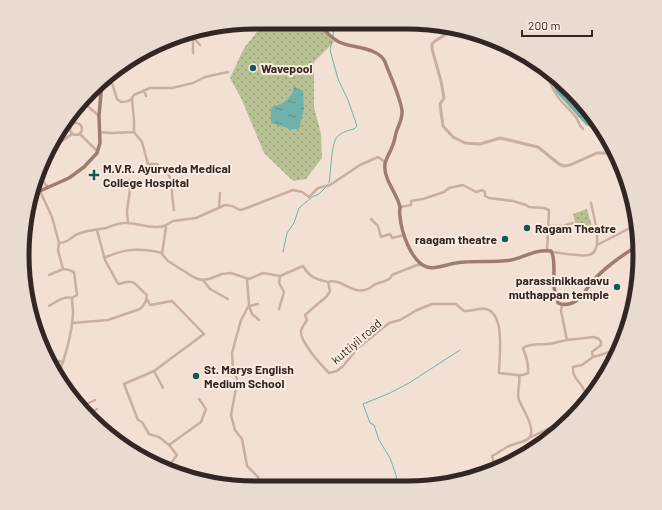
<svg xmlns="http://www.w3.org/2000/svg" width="662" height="510" font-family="Barlow,sans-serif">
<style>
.park{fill:url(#park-dots)}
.water{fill:url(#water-ripples)}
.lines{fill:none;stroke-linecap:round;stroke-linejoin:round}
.stream{stroke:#71b1ac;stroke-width:1}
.minor{stroke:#caaea0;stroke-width:2.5}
.tertiary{stroke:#caaea0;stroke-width:3}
.secondary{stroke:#9e7c71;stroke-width:3.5}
.poi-dot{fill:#175753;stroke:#faebe0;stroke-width:1.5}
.labels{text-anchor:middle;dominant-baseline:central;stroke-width:4;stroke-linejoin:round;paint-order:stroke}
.poi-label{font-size:12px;font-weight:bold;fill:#332724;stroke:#faebe0;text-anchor:start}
.street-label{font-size:12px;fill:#332724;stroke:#faebe0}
.rim{fill:none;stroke:#332724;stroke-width:5}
</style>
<defs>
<pattern id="park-dots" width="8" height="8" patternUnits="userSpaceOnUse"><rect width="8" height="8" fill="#b8c193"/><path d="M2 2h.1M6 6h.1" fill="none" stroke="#969d78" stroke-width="1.8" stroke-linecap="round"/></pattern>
<pattern id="water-ripples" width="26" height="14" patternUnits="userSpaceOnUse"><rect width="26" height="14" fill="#71b1ac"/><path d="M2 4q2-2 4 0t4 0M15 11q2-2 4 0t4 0" fill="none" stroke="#5d908c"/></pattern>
</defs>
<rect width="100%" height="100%" fill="#f2e0d4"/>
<path class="park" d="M265,22H307L310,24L318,26L334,42L314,62V107L321,134L322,158L306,179L293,181L264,153L242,100L230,78L244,48Z
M587,209L593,230L578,234L573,214Z"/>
<path class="water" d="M548,70L601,126L604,133L586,125L556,92Z
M294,87L298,88L303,91L304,109L299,129H290L271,123V109L272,107C283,104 292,99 294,87Z"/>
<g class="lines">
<path class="stream" d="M333,36L334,24L335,22
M329,183C331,173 331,144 337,137C342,132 349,130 354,129L357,126L348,100L338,79L330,50L332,41
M283,252L287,233L294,223L299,208L312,197L319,194L326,187
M389,486L397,482L396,475L390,458L379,440L374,425L370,423L363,404L390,393L409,383L460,350"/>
<path class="minor" d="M236,24L242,26L244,23
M191,31L193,37L200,45
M193,53V37
M541,66C549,75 550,85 556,94C561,103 569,108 575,116C579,120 578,125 583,129
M108,77H110L117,99L121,102C128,102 131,101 134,95L150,88H172L193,83L205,77L228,72
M144,90L146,96
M82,101L99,116
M70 129a6 6 0 1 1 12 0a6 6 0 1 1-12 0Z
M70,129C64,130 57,133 58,140L61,142L72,134
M100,132L111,133L134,132V120L132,99
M134,132L142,142L148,164H157L161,169L167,172L172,182V194L174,210
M80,134L97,151
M39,173L45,184L48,187
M40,191L52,217L59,243C69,243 70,237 78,234C87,230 96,230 106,228C112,226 118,223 124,223C138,222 149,230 164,226L166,227L162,254L168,261L195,278L202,280L209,279L222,274L231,273L249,279L263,273L280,276L303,266C310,278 316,279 328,282
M400,207L411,205V201L423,199L444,192L449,188L463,185L476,192L482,190L485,192V196L489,198L513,201L526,205L529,207L544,208L549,210L547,251
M219,208L220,193
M371,219L378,226L381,237L390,234L392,238L404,235
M128,223C128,220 127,216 127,213C127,203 132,191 129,180
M164,226L173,221L196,218L225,205L232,206L240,210L244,209L293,190L302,192L309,197L318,188L330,185L360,165L378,157L385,162
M549,226H563L573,223
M597,245L632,227L634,220
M552,252C562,253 580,257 589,255C605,251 593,214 591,203
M104,258C125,248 141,248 162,253
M421,265H417L392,275C389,282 382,281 376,284C371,286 370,289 365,290C349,293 342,278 328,282L330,291L327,296L305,315L307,320C305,323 302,327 301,331C300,342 321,365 329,373L337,371L343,366L358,348L389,323L400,320L417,310L432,304H456L464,311C471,311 479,308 486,309C506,314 499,358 499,373L516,375H523L528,373C529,364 526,356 523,348C530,343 540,345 548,344C555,343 561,341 567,340
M49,275L63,269
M247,279L249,305L241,320L232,353L233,370L237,379V383L231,415L235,430L242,439L247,466L258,477L261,486
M203,280L210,289L228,299
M147,299L150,305L172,301L204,334L154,371L163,388
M258,304L249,306L252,314L259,320
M562,305L561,311L567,340L594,337L599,339L601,342V345L592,352L593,357C611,352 612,354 617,336H619L620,338
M49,306C56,302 63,296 72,298
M279,309L284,292L279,283L280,276
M72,323L108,320L140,309C145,305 146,301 147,295C134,285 137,278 119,284L117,282L105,260L97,230
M50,359L63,362
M154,371L124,384L138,420L142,422L149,434L159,437L169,445L201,422L206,409L199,399
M58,377C65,356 72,335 73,313C73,308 72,303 72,298L77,295L74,272L69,270L63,269L58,250L59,243
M587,398C586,395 585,391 583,388C579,381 572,377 573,367L582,365L593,357
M83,406L95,400
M90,413L97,409
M113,436L114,437
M531,437L564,421
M137,455L149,457L198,479
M166,470L177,455L169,445
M456,482L466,475L490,466L494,463L492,456C499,453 504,447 512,445C517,443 525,442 529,438C537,430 522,408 519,400C516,392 521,384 519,375
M220,485L232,486"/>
<path class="tertiary" d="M456,28L435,41L432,44V49L441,81L444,98L440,104L443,126L453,137L465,143L480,144L500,138L538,147L559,164L564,166L570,165L597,153H607L613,154"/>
<path class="secondary" d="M317,22C324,29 329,37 339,42C351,48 379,47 385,62C389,73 403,103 402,113C402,120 398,126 396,133C395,138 394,143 392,147C390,153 386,158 385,164C383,179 397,193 400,207C400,210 399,213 400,216C401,231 411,262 427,267C436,270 447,264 456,263C474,260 493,263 511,260C526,257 535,249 551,251C556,258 553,278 554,287C555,293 557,298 558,303C564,306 571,304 576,301C584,297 586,288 592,282C602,270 622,255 636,247
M31,191H40L69,178L84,167L97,153L100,143L99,116L102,81"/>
</g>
<g class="poi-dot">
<circle cx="253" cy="68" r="4"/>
<path d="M92 169h4v4h4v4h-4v4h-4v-4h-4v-4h4z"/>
<circle cx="527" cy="228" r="4"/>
<circle cx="505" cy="239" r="4"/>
<circle cx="617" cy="287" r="4"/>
<circle cx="196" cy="376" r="4"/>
</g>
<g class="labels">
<g class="poi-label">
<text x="261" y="68">Wavepool</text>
<text x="103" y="168">M.V.R. Ayurveda Medical<tspan x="103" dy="14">College Hospital</tspan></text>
<text x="535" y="228">Ragam Theatre</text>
<text x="497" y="239" text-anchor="end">raagam theatre</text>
<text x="609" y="280" text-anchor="end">parassinikkadavu<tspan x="609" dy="14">muthappan temple</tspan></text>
<text x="204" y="369">St. Marys English<tspan x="204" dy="14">Medium School</tspan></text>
</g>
<g class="street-label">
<text transform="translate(356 341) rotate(-41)">kuttiyil road</text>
</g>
</g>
<path d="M0 0H662V510H0ZM255 29H407A226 226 0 0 1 633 255V255A226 226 0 0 1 407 481H255A226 226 0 0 1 29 255V255A226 226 0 0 1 255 29Z" fill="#eadbd1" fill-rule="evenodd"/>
<path class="rim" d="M255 29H407A226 226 0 0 1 633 255V255A226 226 0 0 1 407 481H255A226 226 0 0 1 29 255V255A226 226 0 0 1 255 29Z"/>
<path d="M522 30v6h70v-6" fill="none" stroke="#332724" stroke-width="2"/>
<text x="528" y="30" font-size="12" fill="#332724" stroke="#faebe0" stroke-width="3" paint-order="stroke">200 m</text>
</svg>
